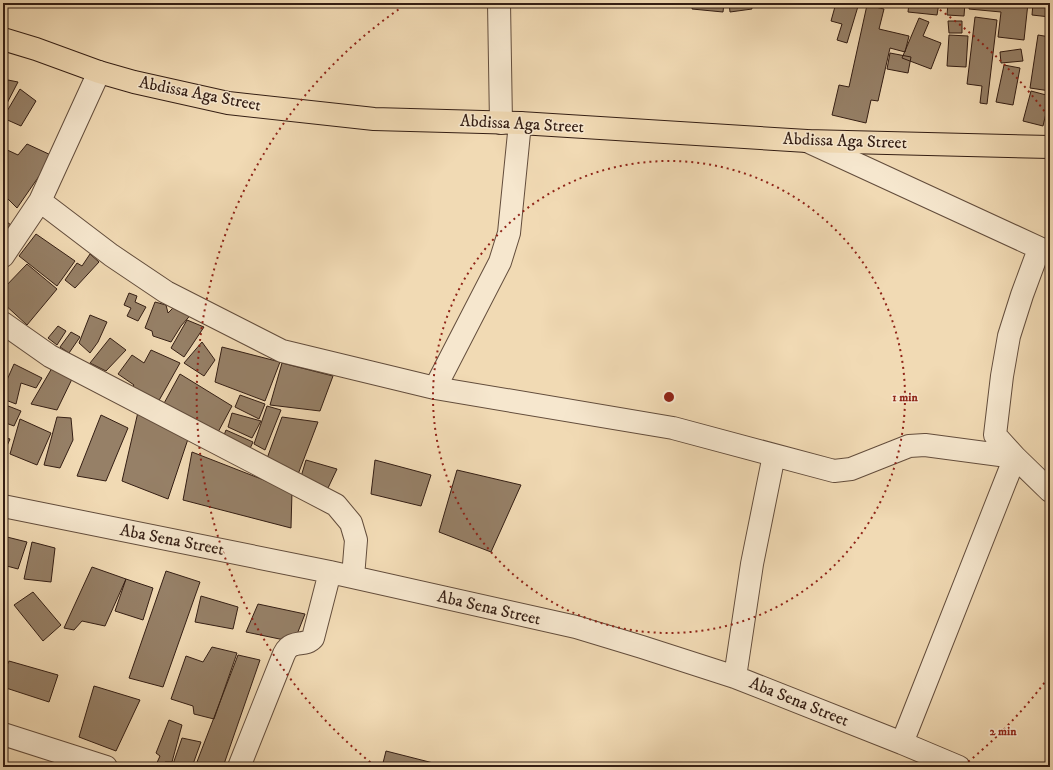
<svg xmlns="http://www.w3.org/2000/svg" width="1053" height="770" font-family="'IM FELL DW Pica',serif">
<style>
.building{fill:#968067;stroke:#341e14}
.lines{fill:none;stroke-linecap:round;stroke-linejoin:round}
.minor-casing{stroke:#634d3c;stroke-width:24}
.highway-casing{stroke:#341e14;stroke-width:24}
.minor{stroke:#f6e7ce;stroke-width:22}
.highway{stroke:#f1dab4;stroke-width:22}
.ring{fill:none;stroke:#8f2418;stroke-width:2;stroke-dasharray:2 4}
.labels{text-anchor:middle;dominant-baseline:central;stroke-width:3;stroke-linejoin:round;paint-order:stroke}
.street-label{font-size:17px;fill:#341e14;stroke:#f6e7ce}
.centre{fill:#8f2418;stroke:#f6e7ce;stroke-width:2}
.ring-label{font-size:12px;text-anchor:middle;font-weight:bold;fill:#8f2418;stroke:#f6e7ce;stroke-width:3;stroke-linejoin:round;paint-order:stroke}
</style>
<rect width="100%" height="100%" fill="#f1dab4"/>
<filter id="stains"><feTurbulence type="fractalNoise" baseFrequency=".005" numOctaves="4"/><feColorMatrix values="0 0 0 0 .2 0 0 0 0 .09 0 0 0 0 .02 0 0 0 .5 -.17"/></filter>
<radialGradient id="worn" r=".72"><stop offset=".6" stop-color="#630" stop-opacity="0"/><stop offset="1" stop-color="#630" stop-opacity=".3"/></radialGradient>
<path class="building" d="M693,3H724L723,12L692,9Z
M729,3H751L752,9L730,12Z
M760,3H786V5Z
M836,3H859L847,43L837,40L842,24L831,21Z
M909,3H939L937,15L908,12Z
M948,3H965L964,16L947,15Z
M970,3H1028L1024,40L998,37L1001,12L969,9Z
M1033,3H1050V17L1032,15Z
M867,5L884,9L879,29L909,36L905,52L890,48L878,101L871,100L866,123L832,115L839,85L849,87Z
M975,17L997,20L987,104L980,103L982,86L967,84Z
M919,18L929,22L923,36L941,43L931,69L902,58Z
M948,21H962V33H949Z
M949,35L968,36L966,67L947,66Z
M1038,35L1050,37V91L1030,88Z
M1021,49L1023,61L1001,63L1000,52Z
M890,53L911,57L908,73L887,69Z
M1004,65L1020,68L1013,105L996,102Z
M8,80L18,82L3,111V91Z
M20,89L36,101L21,126L3,118Z
M1031,91L1050,96L1043,126L1023,121Z
M27,144L53,156L17,208L3,194V173L5,170L3,168V148L18,155Z
M3,219L11,225L3,232Z
M36,234L75,261L57,286L19,256Z
M90,254L99,262L75,288L65,280L77,263L82,266Z
M27,264L57,289L27,325L3,303V289Z
M129,293L137,296L135,302L146,307L138,321L127,316L131,308L124,305Z
M155,302L166,305L168,313L177,304L194,311L181,326L171,342L153,336L152,331L145,328Z
M90,315L107,322L98,342L90,353L79,343Z
M187,320L204,327L184,357L171,348Z
M58,326L66,331L57,345L48,338Z
M71,332L80,337L69,353L60,347Z
M110,338L126,350L106,371L90,363Z
M202,342L215,360L204,376L184,363Z
M222,347L280,362L265,401L215,382Z
M151,350L180,363L157,404L130,390L134,385L118,374L132,355L144,363Z
M282,363L333,376L320,411L270,405Z
M14,364L42,378L36,388L21,383L16,404L3,399V389Z
M52,368L73,377L57,410L31,404Z
M180,374L232,406L217,434L162,407Z
M240,395L265,404L259,419L235,407Z
M3,404L21,411L14,426L3,422Z
M267,406L281,410L265,450L254,444Z
M138,412L189,436L168,499L122,481Z
M232,413L261,421L252,438L228,427Z
M101,415L128,428L106,481L77,476Z
M57,417L71,418L73,440L60,468L44,465Z
M282,417L318,422L297,477L265,464Z
M20,419L51,433L37,465L10,454Z
M226,430L253,442L247,455L221,443Z
M3,437L10,439L3,455Z
M192,452L292,491L291,528L183,500Z
M306,460L337,469L328,488L300,480Z
M375,460L431,475L421,506L371,494Z
M457,470L521,485L491,552L439,532Z
M3,536L27,542L18,569L3,565Z
M32,542L55,548L51,582L24,579Z
M92,567L126,579L105,626L82,621L74,630L64,628Z
M166,571L200,582L163,687L129,678Z
M126,579L153,588L143,620L115,611Z
M33,592L61,625L43,641L14,605Z
M201,596L238,607L233,629L195,622Z
M258,604L305,614L294,642L246,632Z
M212,647L237,653L214,719L194,714L193,706L171,699L186,656L203,662Z
M238,655L260,660L223,767H195Z
M9,661L58,675L49,702L3,687V674Z
M94,686L140,700L116,751L79,737Z
M169,720L182,725L172,762H165L162,767H155L160,756L156,753Z
M182,738L201,742L192,767H172Z
M386,751L449,767H382Z"/>
<g class="lines">
<defs>
<path id="minor" d="M499,3L501,123
M807,141L1050,253
M40,201L111,255L166,292L282,351L435,388L673,428L834,471L851,469L909,446L925,445L1015,457L1050,491
M3,256L40,201L99,72
M3,323L50,356L336,505L351,523L356,540L353,577
M435,388L500,262L509,233L520,123
M3,506L330,572L576,627L642,647L735,677L902,743L959,767
M735,677L752,564L774,455
M3,734L106,767
M902,743L1015,457L995,435L1002,376L1009,336L1022,295L1039,249
M239,767L284,654C284,654 287,648 288,648C295,641 306,646 313,638L330,572"/>
<path id="highway" d="M3,39L36,49L99,72L134,82L228,103L374,119L520,123L807,141L1050,147"/>
</defs>
<use href="#minor" class="minor-casing"/>
<use href="#highway" class="highway-casing"/>
<use href="#minor" class="minor"/>
<use href="#highway" class="highway"/>
</g>
<g class="ring">
<circle cx="669" cy="397" r="236"/>
<path d="M1048 678A472 472 0 0 1 963 766M375 766A472 472 0 0 1 408 3M930 3A472 472 0 0 1 1048 116"/>
</g>
<g class="labels">
<g class="street-label">
<text transform="translate(200 94) rotate(11)">Abdissa Aga Street</text>
<text transform="translate(522 124) rotate(3)">Abdissa Aga Street</text>
<text transform="translate(845 141) rotate(2)">Abdissa Aga Street</text>
<text transform="translate(172 540) rotate(11)">Aba Sena Street</text>
<text transform="translate(489 608) rotate(13)">Aba Sena Street</text>
<text transform="translate(799 702) rotate(22)">Aba Sena Street</text>
</g>
</g>
<circle cx="669" cy="397" r="6" class="centre"/>
<g class="ring-label">
<text x="905" y="401">1 min</text>
<text x="1003" y="735">2 min</text>
</g>
<rect width="1053" height="770" fill="none" stroke="#f1dab4" stroke-width="16"/>
<rect x="4" y="4" width="1045" height="762" fill="none" stroke="#341e14" stroke-width="2"/>
<rect x="8" y="8" width="1037" height="754" fill="none" stroke="#341e14"/>
<rect width="100%" height="100%" filter="url(#stains)"/>
<rect width="100%" height="100%" fill="url(#worn)"/>
</svg>
